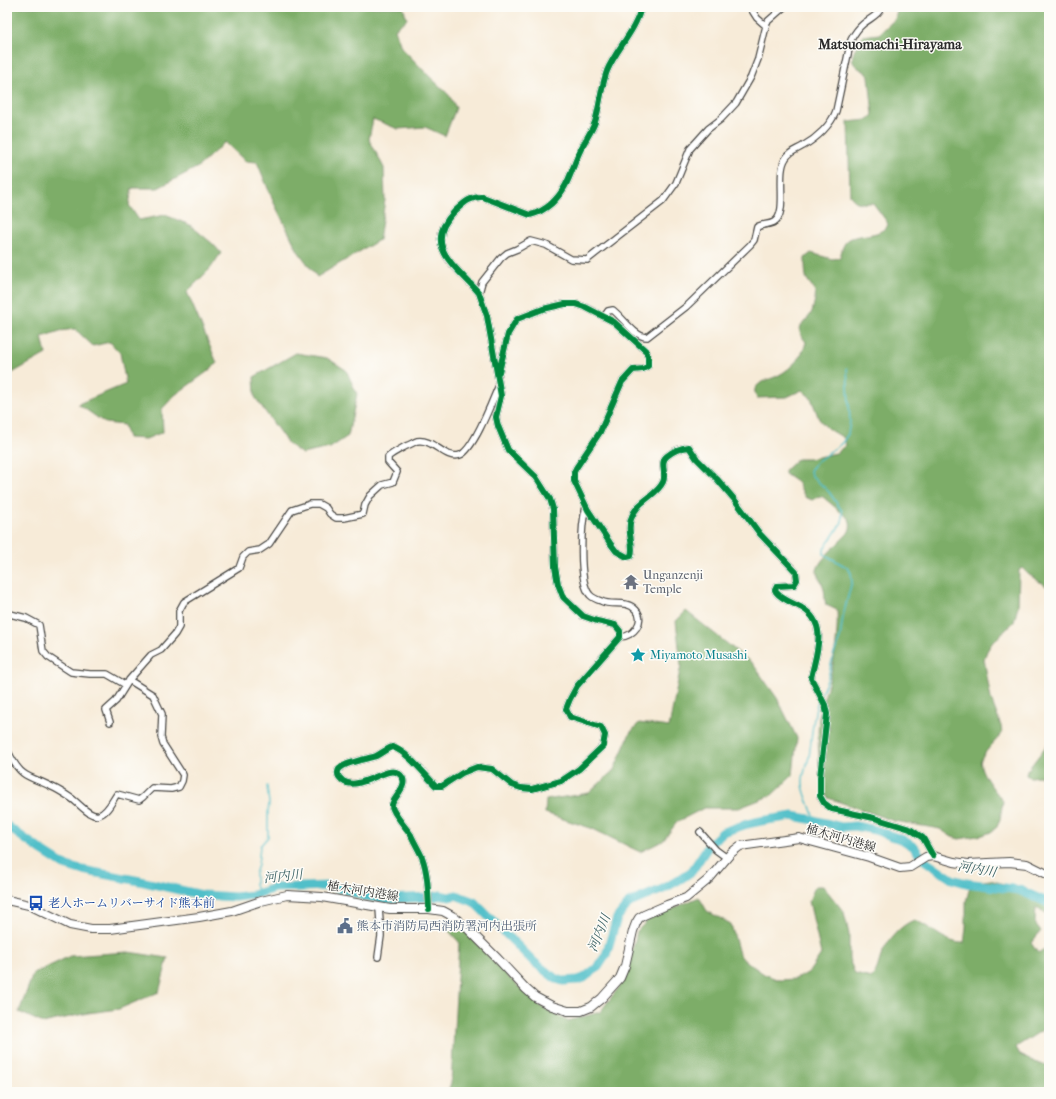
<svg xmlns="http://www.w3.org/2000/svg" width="1056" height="1099" font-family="'IM FELL French Canon','Noto Serif JP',serif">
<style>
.forest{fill:#7dad68;stroke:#546c4a}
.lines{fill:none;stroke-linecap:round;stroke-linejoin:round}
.stream{stroke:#51bfc9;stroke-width:1.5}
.river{stroke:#51bfc9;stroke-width:9}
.street-casing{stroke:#4a4845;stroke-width:8}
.secondary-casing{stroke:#4a4845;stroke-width:10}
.street{stroke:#fff;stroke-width:5.5}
.secondary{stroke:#fff;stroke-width:8}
.cycleway-casing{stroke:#fdfcf7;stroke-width:8}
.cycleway{stroke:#00873e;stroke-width:6}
.labels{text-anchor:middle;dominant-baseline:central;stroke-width:3;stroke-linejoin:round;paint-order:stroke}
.worship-label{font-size:12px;fill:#5b616d;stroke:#fdfcf7;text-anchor:start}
.culture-label{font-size:12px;fill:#0d838f;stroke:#fdfcf7;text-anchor:start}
.street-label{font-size:12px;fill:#2b2b2b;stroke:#fdfcf7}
.transit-label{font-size:12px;fill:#164399;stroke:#fdfcf7;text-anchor:start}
.service-label{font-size:12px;fill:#4e5e75;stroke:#fdfcf7;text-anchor:start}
.water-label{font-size:13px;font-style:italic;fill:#385f62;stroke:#fdfcf7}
.quarter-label{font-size:14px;font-weight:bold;fill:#2b2b2b;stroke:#fdfcf7}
</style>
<rect width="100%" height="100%" fill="#fdfcf7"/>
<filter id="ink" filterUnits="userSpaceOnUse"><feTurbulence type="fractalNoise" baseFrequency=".025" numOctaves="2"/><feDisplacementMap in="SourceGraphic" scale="8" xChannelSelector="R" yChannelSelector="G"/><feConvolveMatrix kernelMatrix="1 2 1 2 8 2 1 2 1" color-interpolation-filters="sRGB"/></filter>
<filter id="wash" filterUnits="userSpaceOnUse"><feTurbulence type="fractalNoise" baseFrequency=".012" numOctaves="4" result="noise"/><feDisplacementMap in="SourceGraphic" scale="16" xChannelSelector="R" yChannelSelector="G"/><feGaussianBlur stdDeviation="0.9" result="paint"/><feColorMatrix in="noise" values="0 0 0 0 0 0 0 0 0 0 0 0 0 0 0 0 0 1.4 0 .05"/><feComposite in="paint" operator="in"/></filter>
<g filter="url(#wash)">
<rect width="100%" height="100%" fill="#f7ebd8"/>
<path class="forest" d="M7,7H403L407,19L395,29L401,47L428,75L449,95L456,108L445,136L425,127L398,129L373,119L369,139L384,168L385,200L379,240L317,277L298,251L274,203L257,162L245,161L225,142L198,167L158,188H132L129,205L139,220L165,215L190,225L213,244L221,253L210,269L187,292L217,363L207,372L175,395L162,409L163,432L146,439L128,438L124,425L105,423L78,404L126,384L120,353L110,342L93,346L75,329L60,331L42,337L46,354L7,376Z
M898,7H1049V588L1028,574L1022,568L1019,570L1018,606L1014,622L992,643L987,651L984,659L991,699L1001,726L1002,734C997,739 983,754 981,759C977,770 996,792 1003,801L1000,819L997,827L991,832L983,835L959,839L952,837L940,829L894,821L828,798C818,782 817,737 819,718C822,700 830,682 833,664C836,646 838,629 837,610L826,605C824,599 825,594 824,589C823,583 818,579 817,572C816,562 841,541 848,533C851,528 851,524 849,519L823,497L819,496L812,500L805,497L798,483L785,474V470L797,459H809L836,453L846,445L844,438L827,428L819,419L811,398L802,390L787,397L757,398C756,395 754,391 755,389C758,381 773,379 779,375C792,368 803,356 806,342C790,323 810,324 813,308C815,298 818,293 811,285C809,282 807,280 806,277C805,271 805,264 805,258L811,253L832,259L840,258C841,254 842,247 845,243C854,231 877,240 888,225L887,222L873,203C862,203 856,205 850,195L848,122L867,120L873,115L869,76C866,71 860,70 856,66C847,58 858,45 862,36L879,34L895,19Z
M296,353L327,358L346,370L357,394L348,436L330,448L302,454L288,444L255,397L254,377Z
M686,611L753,664L777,698L797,738L793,775L772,795L739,808H704L677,822L663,841L640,852L593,829L545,813L546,800L589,793L614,770L630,733L639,723L669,727L681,665L676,621Z
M1049,742V775L1030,777L1026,775L1027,771Z
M990,880C1011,886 1030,892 1049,903V915L1036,907L1035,923L1041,931L1031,943L1038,953L1049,946V1027L1044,1029L1016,1047L1020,1055L1042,1065L1049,1064V1092H448L451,1083L459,942L448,930L455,919L503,972L539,1005L568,1021L600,1012L626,978L637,931L649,919L699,897L707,911L731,924L739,954L744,960L764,974L779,980L795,979L802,976L809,972L821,954L809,901L815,886H823L844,912L849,934V959L855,974L871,978C878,971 878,964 881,956C887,941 899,926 914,920C931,926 945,944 964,943L966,928V901L971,883Z
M128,952L168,958L159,992L119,1009L88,1013L43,1023L19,1012L33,974L70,956Z"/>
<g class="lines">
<path class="stream" d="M821,694L828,678L833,656L840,638L843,616L852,581L851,573L848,568L824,554V549L842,522V511L829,492L811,475L810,471L816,462L842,443L848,434L850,421L847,368
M814,820C812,807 804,796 803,784C802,774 807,766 809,757C812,738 812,716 819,698
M258,893L255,885V874L258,865L260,846L268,837V813L269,803L267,786"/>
<path class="river" d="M7,826L42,851L64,865L77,869L140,881L202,895L235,897L253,895L274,888L328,886L347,890L364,896L388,899L432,897L441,895L449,897L456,895L474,902L534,962L556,979L563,981L578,980L584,978L598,967L606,955L617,918L629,903L663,889L682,878L692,871L709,845L723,832L747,824L761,821L793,816L814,820L842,827L855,826L875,830L903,840L914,847L923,859L952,879L966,883L1019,890L1049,903"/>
</g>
</g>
<g filter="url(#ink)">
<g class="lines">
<defs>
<path id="street" d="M750,7L757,18L766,26
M479,293L482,282L501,258L507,253L517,249L531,241L546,245L571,259L587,260L663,201L676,183L690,149L708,129L721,119L736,103L751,77L758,59L767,22L784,7
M604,317L608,311L613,310C623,318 635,337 647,337L687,306L750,245L754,240L757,227C762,224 769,225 774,222C789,213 775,173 786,158C790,151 797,150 803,146C817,138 831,125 836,111L851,40C854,34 857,29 863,24C870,18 878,16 882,7
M498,376L508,334L517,319L543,309L565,304H576L585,307L614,322L646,351L648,357V366L643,369L633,370L622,382L600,432L576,468L574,472V481L588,510L610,543L616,551L627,557L631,556C635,543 626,534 631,519C637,500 656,497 663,482C667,474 659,462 667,456C674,450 681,448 689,447L697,459L717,479L734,499L760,534L796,572L797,580L794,585L777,586L775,590L776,592C782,600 794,603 802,608C829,624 816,653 811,678L825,705L827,714L820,777V796L824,803L832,809L874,818L910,829L923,838L933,856
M586,507C581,524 578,582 590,595C592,597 598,600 601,601C612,607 626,599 636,610C646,621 633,637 620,637
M7,610L10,614L26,618L39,625L43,651L48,657L71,672L90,674H107L126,685
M110,722L106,710L116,701L128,682
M7,750C12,758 15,767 23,773C31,779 41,781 50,786C57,789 65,794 71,798C79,803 90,818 99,815C108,812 112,801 117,794L139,800L143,797L152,788L171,789L179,787L182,781L183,775L163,744L161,737L162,714L153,695L129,680L151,655L161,650L175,634L179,627V611L184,602L239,568L243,557L248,552L260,550L269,544L292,510L310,504H319L326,508L330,514L336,518H344L363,514L365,505L370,496L382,485L393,482L397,472L388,462V457C394,452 399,450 406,446C410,445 414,442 417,441C433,438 445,460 460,455C474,450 493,399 499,385
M700,832L716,850L727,858
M429,909C428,892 428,873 422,857C419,850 414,842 411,835C407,829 391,811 392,805C393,797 413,783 398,773C387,765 359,792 343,781C341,779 338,777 338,774C335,763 369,759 376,756C382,753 386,749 392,747C407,751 425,775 436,786H442L462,773L477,767L492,769L512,785L521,788L532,789L561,781L579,769L603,746L605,735L601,727L570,717L566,709L570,699L577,686L620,637V631L615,625L597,621L583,616L563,597L558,584L555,567L553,509L550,499L536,477L508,450L498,426L496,417L501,396L487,316L479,293C457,267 421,246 454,212C463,204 470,196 483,197L530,215C539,213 544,210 551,204C570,186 570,171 581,149C585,140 592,131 595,122C600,105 601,87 607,71C616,49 636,31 641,7
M378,957L381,936L379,908"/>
<path id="secondary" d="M7,900L29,905L70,925L91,929H110L199,917L232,911L261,901L287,895L322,897L390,909H429L443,911L454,917L466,927L496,957L526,989L535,997L552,1006L568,1011H581L591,1007L602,998L620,978L625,966L633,931L636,923L639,918L644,915L667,905L686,898L709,879L731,853L740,846L799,838L869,857L900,868L910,867L926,857L933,856L954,862L968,864L1009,862L1027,864L1049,875"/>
</defs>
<use href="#street" class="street-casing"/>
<use href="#secondary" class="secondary-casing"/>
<use href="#street" class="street"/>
<use href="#secondary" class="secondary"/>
<defs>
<path id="cycleway" d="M499,372L508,334L517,319L543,309L565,304H576L585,307L614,322L646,351L648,357V366L643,369L633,370L622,382L600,432L576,468L574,472V481L588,510L610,543L616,551L627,557L631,556C635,543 626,534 631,519C637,500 656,497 663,482C667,474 659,462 667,456C674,450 681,448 689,447L697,459L717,479L734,499L760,534L796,572L797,580L794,585L777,586L775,590L776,592C782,600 794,603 802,608C829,624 816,653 811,678L825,705L827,714L820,777V796L824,803L832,809L874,818L910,829L923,838L933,856
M429,909C428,892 428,873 422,857C419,850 414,842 411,835C407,829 391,811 392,805C393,797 413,783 398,773C387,765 359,792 343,781C341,779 338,777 338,774C335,763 369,759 376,756C382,753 386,749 392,747C407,751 425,775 436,786H442L462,773L477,767L492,769L512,785L521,788L532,789L561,781L579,769L603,746L605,735L601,727L570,717L566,709L570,699L577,686L620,637V631L615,625L597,621L583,616L563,597L558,584L555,567L553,509L550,499L536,477L508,450L498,426L496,417L501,396L487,316L479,293C457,267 421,246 454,212C463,204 470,196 483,197L530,215C539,213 544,210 551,204C570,186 570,171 581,149C585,140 592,131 595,122C600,105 601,87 607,71C616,49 636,31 641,7"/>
</defs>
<use href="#cycleway" class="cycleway-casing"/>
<use href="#cycleway" class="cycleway"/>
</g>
</g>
<defs>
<symbol id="temple-bare" viewBox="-9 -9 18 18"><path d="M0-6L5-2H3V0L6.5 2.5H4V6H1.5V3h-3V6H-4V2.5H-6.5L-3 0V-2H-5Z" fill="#6b7280" stroke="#fdfcf7" stroke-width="2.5" paint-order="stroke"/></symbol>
<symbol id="sight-bare" viewBox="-9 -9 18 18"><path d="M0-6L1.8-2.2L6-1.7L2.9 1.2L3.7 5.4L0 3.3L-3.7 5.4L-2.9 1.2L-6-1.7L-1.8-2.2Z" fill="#0f9aa8" stroke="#fdfcf7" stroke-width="2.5" paint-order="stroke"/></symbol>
<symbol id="bus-bare" viewBox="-9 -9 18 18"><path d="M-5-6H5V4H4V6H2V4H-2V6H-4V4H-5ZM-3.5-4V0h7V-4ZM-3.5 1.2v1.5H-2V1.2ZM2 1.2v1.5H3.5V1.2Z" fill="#1a4fb4" stroke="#fdfcf7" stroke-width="2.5" paint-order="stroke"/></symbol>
<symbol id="civic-bare" viewBox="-9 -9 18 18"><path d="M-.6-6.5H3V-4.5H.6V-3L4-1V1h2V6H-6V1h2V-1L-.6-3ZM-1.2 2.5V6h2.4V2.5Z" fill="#5c6f8a" stroke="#fdfcf7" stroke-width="2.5" paint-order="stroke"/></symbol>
</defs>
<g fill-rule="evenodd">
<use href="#temple-bare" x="620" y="571" width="22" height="22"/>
<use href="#sight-bare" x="627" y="644" width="22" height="22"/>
<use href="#bus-bare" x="25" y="892" width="22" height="22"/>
<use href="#civic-bare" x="334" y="915" width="22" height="22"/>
</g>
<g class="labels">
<g class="worship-label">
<text x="643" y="575">Unganzenji<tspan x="643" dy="14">Temple</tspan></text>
</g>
<g class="culture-label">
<text x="650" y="655">Miyamoto Musashi</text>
</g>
<g class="street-label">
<text transform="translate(841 838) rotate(16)">植木河内港線</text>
<text transform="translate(363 891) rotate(9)">植木河内港線</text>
</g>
<g class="transit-label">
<text x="48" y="903">老人ホームリバーサイド熊本前</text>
</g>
<g class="service-label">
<text x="357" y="926">熊本市消防局西消防署河内出張所</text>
</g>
<g class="water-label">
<text transform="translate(977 869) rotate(10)">河内川</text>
<text transform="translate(283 876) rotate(-6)">河内川</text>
<text transform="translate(599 933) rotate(-68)">河内川</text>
</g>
<g class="quarter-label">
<text x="890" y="44">Matsuomachi-Hirayama</text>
</g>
</g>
<rect width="1056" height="1099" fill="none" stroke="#fdfcf7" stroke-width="24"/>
</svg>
